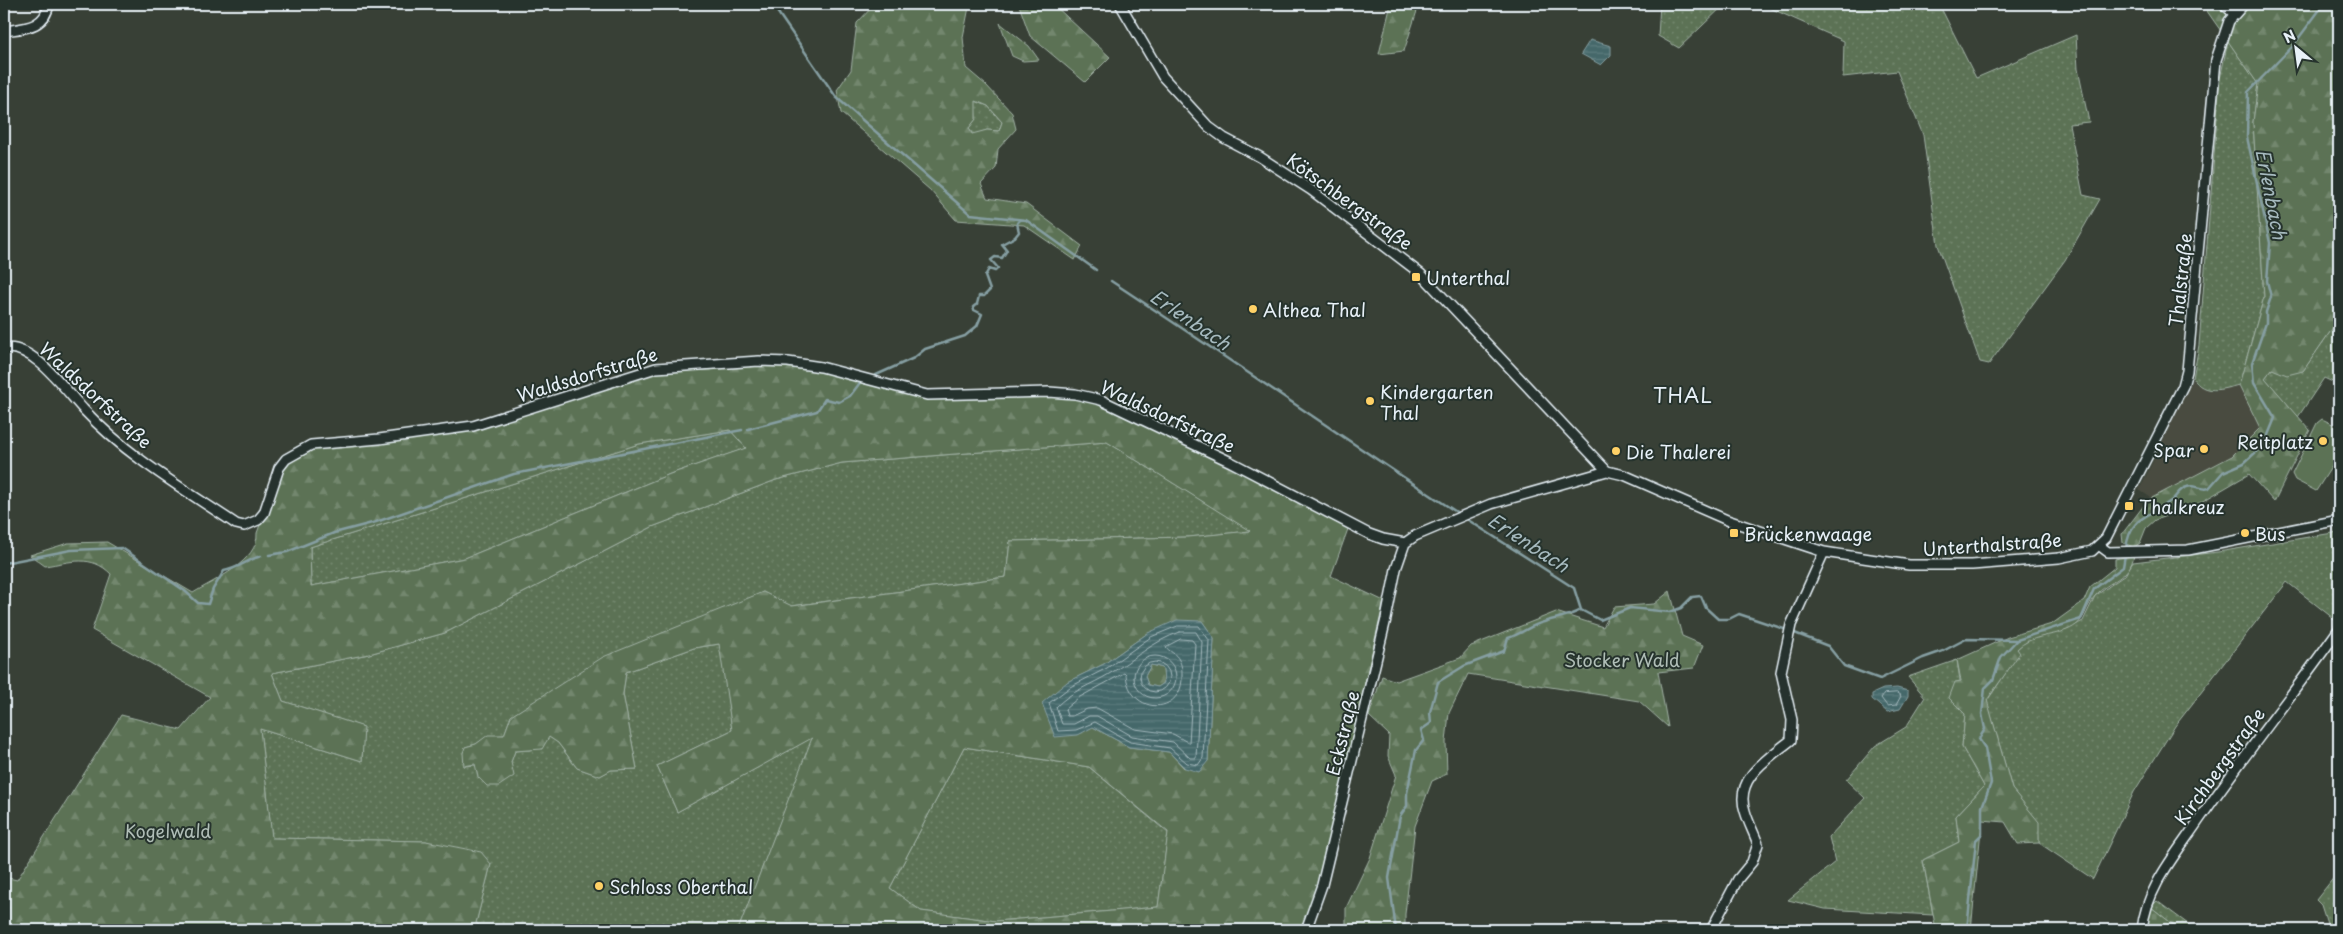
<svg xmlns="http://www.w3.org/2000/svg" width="2343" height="934" font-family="'Playpen Sans',sans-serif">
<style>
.built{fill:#484c40}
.grass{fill:url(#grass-dots);stroke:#a2b2a6}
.forest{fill:url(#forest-firs);stroke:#a2b2a6;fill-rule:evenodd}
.cemetery{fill:url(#cemetery-stones);stroke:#a2b2a6}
.pitch{fill:#5c7255;stroke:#a2b2a6}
.water{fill:url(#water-rules);stroke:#869fa3;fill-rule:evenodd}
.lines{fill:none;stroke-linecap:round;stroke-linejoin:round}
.shore{stroke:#a6babf;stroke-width:1}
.stream{stroke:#869fa3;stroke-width:2.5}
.minor-casing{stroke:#e8f1f8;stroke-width:12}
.minor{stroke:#26332d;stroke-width:9}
.poi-dot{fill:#ffd166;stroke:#26332d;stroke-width:2}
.labels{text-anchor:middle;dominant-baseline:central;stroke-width:4;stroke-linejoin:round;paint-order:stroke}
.street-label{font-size:18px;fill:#e8f1f8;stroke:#26332d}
.poi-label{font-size:18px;fill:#e8f1f8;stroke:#26332d;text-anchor:start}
.park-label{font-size:18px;fill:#b0beb7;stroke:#26332d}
.water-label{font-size:19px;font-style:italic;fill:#a6babf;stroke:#26332d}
.quarter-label{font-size:20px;letter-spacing:1px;fill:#e8f1f8;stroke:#26332d}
</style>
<defs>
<pattern id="grass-dots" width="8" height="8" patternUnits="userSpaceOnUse" patternTransform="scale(1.25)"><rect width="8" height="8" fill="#5c7255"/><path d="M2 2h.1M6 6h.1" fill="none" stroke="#73876e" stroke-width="1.8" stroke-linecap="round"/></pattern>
<pattern id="forest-firs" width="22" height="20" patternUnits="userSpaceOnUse" patternTransform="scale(1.25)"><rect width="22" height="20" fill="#5c7255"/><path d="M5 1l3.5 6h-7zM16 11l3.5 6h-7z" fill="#73876e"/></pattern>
<pattern id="cemetery-stones" width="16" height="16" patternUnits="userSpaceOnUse" patternTransform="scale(1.25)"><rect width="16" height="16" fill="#5c7255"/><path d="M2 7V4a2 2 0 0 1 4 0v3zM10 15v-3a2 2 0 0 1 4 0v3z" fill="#73876e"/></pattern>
<pattern id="water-rules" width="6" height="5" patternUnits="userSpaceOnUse" patternTransform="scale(1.25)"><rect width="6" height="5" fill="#44686a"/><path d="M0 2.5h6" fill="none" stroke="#5f7e80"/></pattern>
</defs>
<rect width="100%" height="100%" fill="#384036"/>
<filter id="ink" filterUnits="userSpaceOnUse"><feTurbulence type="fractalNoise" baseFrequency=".02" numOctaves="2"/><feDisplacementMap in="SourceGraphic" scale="10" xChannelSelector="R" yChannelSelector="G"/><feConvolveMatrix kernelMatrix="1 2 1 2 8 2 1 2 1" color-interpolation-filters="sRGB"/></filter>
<g filter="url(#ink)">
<path class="built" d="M2193,378L2196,384L2213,391L2239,385L2260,428L2232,456L2153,499L2139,490Z"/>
<path class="grass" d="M1660,4H1725L1679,48L1658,36Z
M1761,4H1828L1834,8L1839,4H1939L1976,78L2076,35L2078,69L2089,122L2069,124L2083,195L2100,199L2065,260L1989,364L1980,362L1938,245L1923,135L1897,71L1843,77L1844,41Z
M2228,41L2258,84L2253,122L2264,297L2239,385C2222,389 2204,396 2193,378L2199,345L2220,79Z
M975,101L988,106L1002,122L999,131L987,130L973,135L969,128L976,119Z
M2339,319V385L2324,378L2298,417L2265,378L2272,369L2303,371Z
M730,430L747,448L670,474L465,558L311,586L310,547L639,444Z
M1107,442L1251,531L1188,537L1010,541L1006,577L791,606L763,592L542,697L511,716L504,735L488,736L476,744L465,747L464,766L511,762L515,751L530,750L549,737L558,743L577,768L600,776L611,770L637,769L623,694L626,672L694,648L720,644L732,730L657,766L677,812L813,737L738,930H485L476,923L491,864L426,841L272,838L260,729L362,761L363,727L283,701L272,673L369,654L445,633L652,527L776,480L842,463Z
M2339,532L2338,622L2287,582L2175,726L2134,792L2093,879L2039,843L2038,822L2012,789L1987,701L2019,653L2017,649L2023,643L2039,636L2066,630L2083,621L2095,596L2125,575L2133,562L2218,552Z
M1957,660L1965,714L1962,747L1984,786L1956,816L1959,842L1923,860L1933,915L1825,909L1788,900L1835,862L1829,837L1865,798L1846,780L1875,746L1906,727L1925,697L1908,677Z
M964,747L1089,767L1168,833L1158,907L996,921L921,911L890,888Z
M2339,871V930H2329L2321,905L2316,900Z
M2157,901L2196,930H2180L2151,907Z"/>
<path class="forest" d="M875,4H965L969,7L963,37L966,68L986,85L1012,113L1016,129L998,149L996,168L981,184L987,198L1026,204L1082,246L1075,260L1024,225L956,220L930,190L841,113L837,90L851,70L857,23ZM976,101L988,106L1002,122L999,131L987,130L972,134L969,128L976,119Z
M1021,4H1053L1110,57L1085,82L1030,36L1019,5Z
M1391,4H1448L1417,11L1404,51L1379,54Z
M2202,4H2339V319L2303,371L2287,375L2272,369L2265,378L2310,430L2274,502L2249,474L2196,505L2155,520L2146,528L2140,543L2134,547L2123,543L2122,534L2148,500L2232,456L2260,428L2239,385L2264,297L2253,122L2258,84Z
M1000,23L1029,46L1039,60L1023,61L1012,56Z
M787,364L857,378L877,387L925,398L1050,395L1075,397L1099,405L1228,465L1348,529L1331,576L1384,601L1318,884L1300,930H738L812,738L677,812L657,766L732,730L719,644L694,648L626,672L623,694L637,769L611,770L600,776L577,768L558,743L549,737L542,749L515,751L511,762L514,776L499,786H487L478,777L475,764L464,766L463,753L465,747L476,744L488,735H504L511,716L603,657L763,592L792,606L1006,577L1010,541L1188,537L1250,531L1107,442L842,463L776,480L652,527L445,633L369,654L272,673L283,701L364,727L362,761L260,729L272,838L426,841L481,852L491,864L476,923L485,930H4V877L17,880L121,715L181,730L210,697L92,630L111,574C91,554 71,562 45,566L30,555L68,543L107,542L193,593C214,580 259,561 257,533L281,468L288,461L310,448L413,439L447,434L654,371ZM730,430L746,448L670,474L465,558L311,586L310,547L639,444ZM1202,621L1214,638L1208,761L1184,768L1169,752L1129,747L1093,727L1067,682L1104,664L1148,633ZM964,747L1089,767L1168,832L1158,907L996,921L921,911L890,888Z
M2134,555C2130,579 2109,580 2095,596C2083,610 2087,622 2067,630C2050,637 2031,635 2017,649L2020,653L1987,700L2012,789L2039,822V843L2018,844L2005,822L1982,820L1971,930H1936L1923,860L1959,842L1956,816L1984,786L1962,747L1965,714L1949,698L1955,682L1961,681L1957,660L2008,637L2052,624L2084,601L2090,587L2115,567V559Z
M1670,591L1682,636L1703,645L1694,668L1658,672L1668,727L1639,701L1468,674L1449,713L1446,742L1447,774L1432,781L1415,826L1405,914V930H1346V908L1370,858L1396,775L1388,756L1389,735L1369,716L1382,676L1396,681L1460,658L1471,646L1556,612L1603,627L1614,607L1654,604Z
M1151,665L1163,668L1164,683L1158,687L1148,685L1145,676Z"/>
<path class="cemetery" d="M2151,907L2180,930H2144Z"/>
<path class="pitch" d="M2322,419L2339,427V455L2316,491L2295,480L2292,474L2317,423Z"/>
<path class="water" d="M1590,40L1611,46V55L1601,65L1581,54Z
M1177,620L1202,621L1214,638L1208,761L1199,772L1185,768L1169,752L1129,747L1093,727L1078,735L1055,737L1042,703L1067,682L1104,664L1148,633ZM1151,665L1163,668L1164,683L1158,687L1148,685L1145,676Z
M1897,688L1908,691V696L1900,709L1887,712L1872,699V694L1883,689Z"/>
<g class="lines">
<path class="shore" d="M1178,626H1199L1209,640L1203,758L1198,765L1187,763L1170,748L1130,742L1095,722L1076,730L1058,731L1049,703L1070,687L1107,668L1151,637Z
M1180,632H1196L1202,642L1196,758H1190L1173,742L1132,736L1097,716H1089L1074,724H1062L1056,707C1071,691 1091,685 1109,674C1134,660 1153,641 1180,632Z
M1181,639L1192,640L1195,644L1189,743L1173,734L1135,729L1097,708L1087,709L1072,716H1067L1065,709L1078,698L1124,673L1126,675C1130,716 1184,716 1182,675C1182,670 1182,665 1179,660C1176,653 1169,652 1166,647Z
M1134 677a21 21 0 1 1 42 0a21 21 0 1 1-42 0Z
M1140 677a15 15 0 1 1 30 0a15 15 0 1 1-30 0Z
M1897,693L1901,696L1896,705L1887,706L1881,698L1884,694Z"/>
<path class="stream" d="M772,4L836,97L970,214L1026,220L1096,270
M1111,281C1228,358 1343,438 1461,515
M874,376L914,358L925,349L965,336L977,326L982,314L974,310L973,307L977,304L979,296H984L990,290L985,276L989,269L995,271L998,268L991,260L995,257L1002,258L1007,250L1002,244L1015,237L1019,232L1017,223L1020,220
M748,429L817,411L825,399L839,402L850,396L859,384
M1465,518L1574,588L1581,610L1600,620L1630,608L1670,612L1681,608L1692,597L1701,596L1706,608L1718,619H1729L1739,614L1787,630
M2126,549C2130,515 2149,518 2172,500C2177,496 2179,489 2187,487C2195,484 2202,491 2209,488L2223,472L2244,463L2256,452L2268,435L2275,418L2254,383L2252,363L2266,323V312L2271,297L2267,281L2270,243L2247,137L2248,92L2292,47L2324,4
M269,555L287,552L334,533L376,522L514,474L742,430
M4,563L71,550L122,548L185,591L198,603L208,604L213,589L224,571C237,569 247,560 261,556
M1792,632L1828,646L1844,666L1880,679L1923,658L1943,651L1966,639L2017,640L2081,619L2094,589L2123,567L2125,555
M1396,930L1389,878L1400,816L1407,806V793L1416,750L1424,740L1421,730L1431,723L1430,712L1438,682L1464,666L1504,651L1508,638C1521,634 1531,625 1544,622C1558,617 1569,617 1581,610
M1967,930L1976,840L1982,834V807L1991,783L1985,748L1979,739L1985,729L1982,714L1985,688L1993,680L2001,657L2016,641"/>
<defs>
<path id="minor" d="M1120,4L1163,77L1209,127L1224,138L1260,157L1311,190L1421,274L1607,471
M2224,4L2234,14
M4,31C25,28 45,28 49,4
M4,349C32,342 66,391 84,410C128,457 184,489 236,524L244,526L258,520L264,513L279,468L286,459L311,445L379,439L473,426L656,368L759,361L788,362L821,367L927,395L1049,392L1075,394L1101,400L1231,462L1369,534L1383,539L1405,543
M2100,546L2108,552L2188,550L2339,520
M1306,930L1322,885L1386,619L1396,569L1405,543L1415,536L1491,504L1607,471L1624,475L1727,520L1824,552L1909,565H1972L2059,558L2092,551L2106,538L2183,386L2187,371L2216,60L2229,21L2244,4
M1711,930L1738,879L1752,862L1758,844C1754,833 1748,822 1745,811C1734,778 1769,758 1791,740L1792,720L1781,672L1791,625L1824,552
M2142,930C2146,888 2176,854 2199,820C2244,755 2294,693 2339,629"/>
</defs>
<use href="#minor" class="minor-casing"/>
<use href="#minor" class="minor"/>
</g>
</g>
<g class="poi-dot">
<rect x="1411" y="272" width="10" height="10" rx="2.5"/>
<circle cx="1253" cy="309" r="5"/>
<circle cx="1370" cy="401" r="5"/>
<circle cx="2323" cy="441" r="5"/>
<circle cx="2204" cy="449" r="5"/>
<circle cx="1616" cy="451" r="5"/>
<rect x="2124" y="501" width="10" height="10" rx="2.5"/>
<rect x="1729" y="528" width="10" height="10" rx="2.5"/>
<circle cx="2245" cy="533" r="5"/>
<circle cx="599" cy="886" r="5"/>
</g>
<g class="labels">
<g class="street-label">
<text transform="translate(1350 201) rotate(36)">Kötschbergstraße</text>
<text transform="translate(2180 280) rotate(-84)">Thalstraße</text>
<text transform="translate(587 374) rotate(-17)">Waldsdorfstraße</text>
<text transform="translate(96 395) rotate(43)">Waldsdorfstraße</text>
<text transform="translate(1168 416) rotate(25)">Waldsdorfstraße</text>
<text transform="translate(1992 544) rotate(-4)">Unterthalstraße</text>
<text transform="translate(1342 733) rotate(-76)">Eckstraße</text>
<text transform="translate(2219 766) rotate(-54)">Kirchbergstraße</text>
</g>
<g class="poi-label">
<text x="1426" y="277">Unterthal</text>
<text x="1263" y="309">Althea Thal</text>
<text x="1380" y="391">Kindergarten<tspan x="1380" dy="21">Thal</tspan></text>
<text x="2313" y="441" text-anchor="end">Reitplatz</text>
<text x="2194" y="449" text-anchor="end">Spar</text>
<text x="1626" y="451">Die Thalerei</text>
<text x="2139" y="506">Thalkreuz</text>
<text x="1744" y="533">Brückenwaage</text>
<text x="2255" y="533">Bus</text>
<text x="609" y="886">Schloss Oberthal</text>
</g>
<g class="park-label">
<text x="1622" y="659">Stocker Wald</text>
<text x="168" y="830">Kogelwald</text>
</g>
<g class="water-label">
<text transform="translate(2272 194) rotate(79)">Erlenbach</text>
<text transform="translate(1191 319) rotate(34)">Erlenbach</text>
<text transform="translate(1529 542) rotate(33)">Erlenbach</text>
</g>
<g class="quarter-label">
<text x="1683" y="395">THAL</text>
</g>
</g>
<rect width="2343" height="934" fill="none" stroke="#26332d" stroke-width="20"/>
<rect x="10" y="10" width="2323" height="914" fill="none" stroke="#e8f1f8" stroke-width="2" filter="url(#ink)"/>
<g transform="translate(2296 48) rotate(331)" stroke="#26332d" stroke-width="4" paint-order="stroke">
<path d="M0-4L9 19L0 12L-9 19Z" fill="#e8f1f8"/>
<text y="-8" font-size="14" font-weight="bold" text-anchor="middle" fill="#e8f1f8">N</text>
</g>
</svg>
